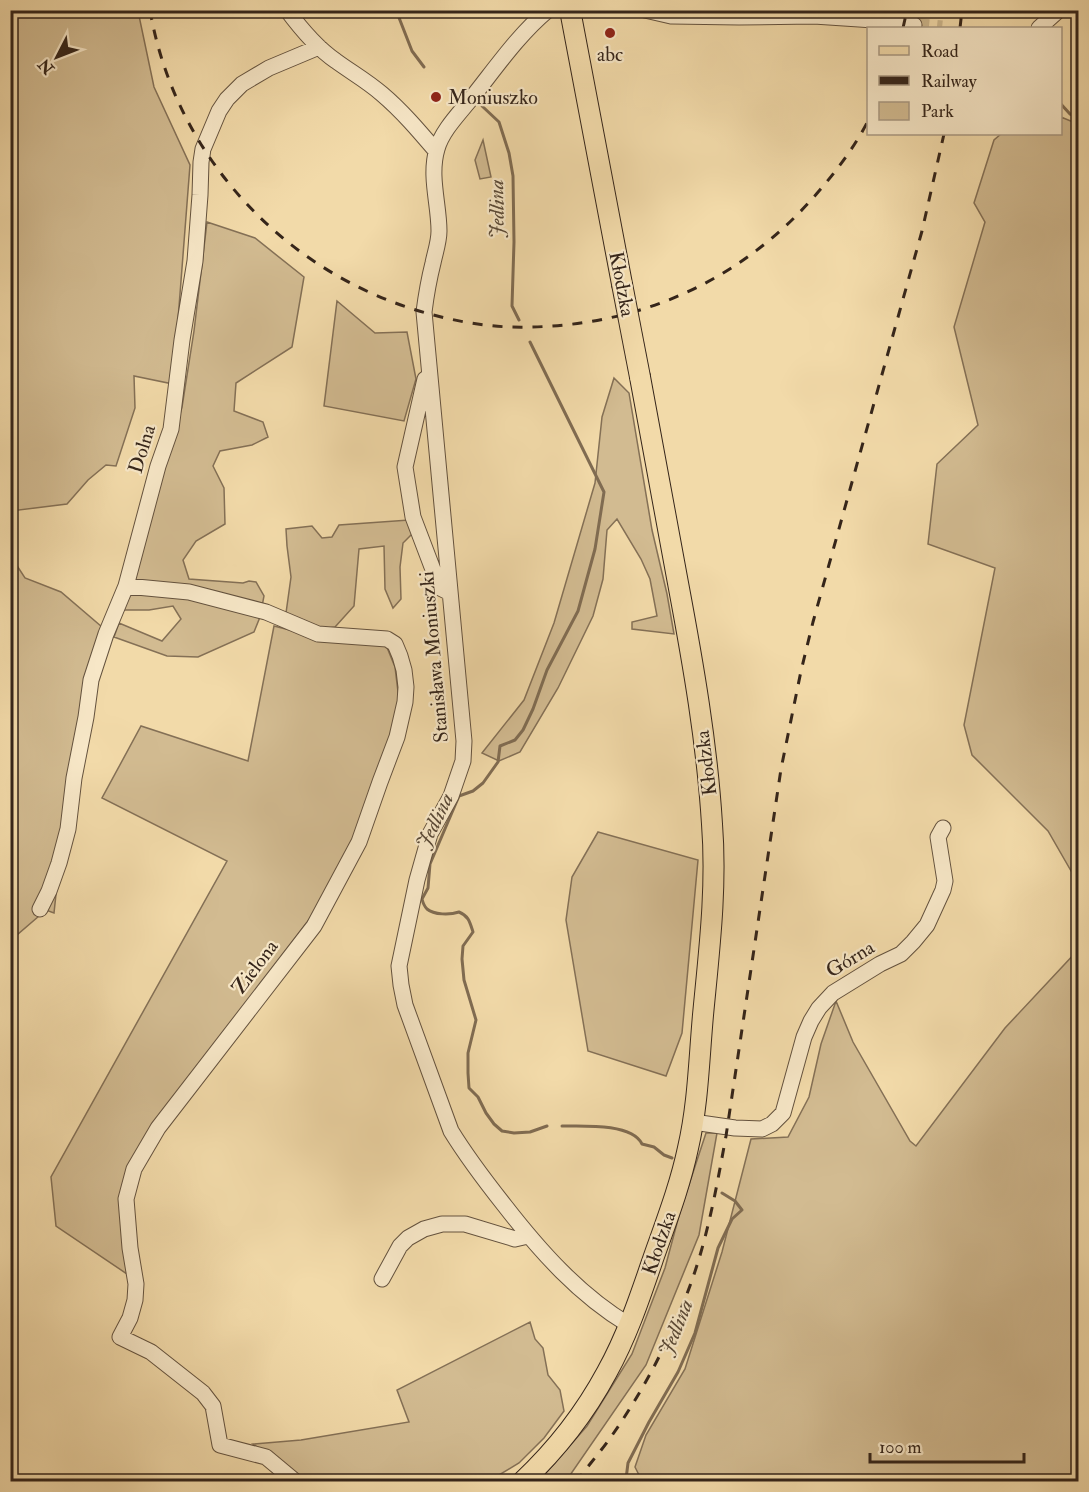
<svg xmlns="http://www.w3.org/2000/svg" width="1089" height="1492" font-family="'IM FELL Double Pica',serif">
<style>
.green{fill:#d2bb91;stroke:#847056;stroke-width:1.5}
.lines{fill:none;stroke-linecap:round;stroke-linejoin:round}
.stream{stroke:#806c52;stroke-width:3}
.minor-tunnel{stroke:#ccb68c;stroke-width:15;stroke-dasharray:15 8;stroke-linecap:butt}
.minor-casing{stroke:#64523e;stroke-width:17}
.major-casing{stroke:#35251a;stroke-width:22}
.minor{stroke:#f7e7c7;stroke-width:15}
.major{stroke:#f2daa9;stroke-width:20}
.rail{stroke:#35251a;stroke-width:3;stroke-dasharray:10 10;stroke-linecap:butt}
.major-bridge-casing{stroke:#35251a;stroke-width:22;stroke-linecap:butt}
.major-bridge{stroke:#f2daa9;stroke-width:20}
.poi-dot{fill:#8f2418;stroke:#f7e7c7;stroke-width:2}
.labels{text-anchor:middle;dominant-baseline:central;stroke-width:4.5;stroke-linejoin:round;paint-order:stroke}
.poi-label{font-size:20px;fill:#35251a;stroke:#f7e7c7}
.street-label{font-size:20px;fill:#35251a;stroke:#f7e7c7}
.water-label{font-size:21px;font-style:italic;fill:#5a4936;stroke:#f7e7c7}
</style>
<rect width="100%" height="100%" fill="#f2daa9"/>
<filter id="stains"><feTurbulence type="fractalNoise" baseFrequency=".00333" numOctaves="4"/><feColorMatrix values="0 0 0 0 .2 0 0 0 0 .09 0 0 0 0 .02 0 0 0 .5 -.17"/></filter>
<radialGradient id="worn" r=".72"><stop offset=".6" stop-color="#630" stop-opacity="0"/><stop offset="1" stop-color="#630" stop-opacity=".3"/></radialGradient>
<path class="green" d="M10,11H138L154,87L190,165L173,384L134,376L135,408L116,466L106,465L88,480L67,504L11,511Z
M1061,117L1078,124V883L1048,831L972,755L964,725L995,568L928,544L937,464L978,425L954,327L985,222L974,203L994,140L1001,134H1060Z
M483,140L491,177L480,179L475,160Z
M207,222L255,238L304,277L292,347L236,383L234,411L263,422L268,437L252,445L220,451L213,466L224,488L225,524L196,541L183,560L189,579L243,583L249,581L256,582L264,596L260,617L254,632L198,657L167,656L114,637L119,623L162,641L181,619L173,606L149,610H124L182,407L194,331Z
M337,301L375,333L407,332L416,379L404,421L324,406Z
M614,378L629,393L652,530L667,594L674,634L632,629V622L657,616L650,579L641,559L617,519L607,530L603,579L593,616L558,688L520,752L499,761L482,753L524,700L554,623L595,483L602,417Z
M409,520L413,533L403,543L400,567L401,599L393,608L385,589L384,546L359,549L354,606L335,627L316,630L286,613L291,577L287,546L286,529L312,526L322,538L332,537L339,525Z
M10,555L25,578L61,592L102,627L66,801L54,913L46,910L11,940Z
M274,626L329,640L386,645L395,667L399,700L391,735L355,839L314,913L149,1132L123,1183L127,1274L56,1226L51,1177L227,861L102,798L141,726L248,761Z
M598,832L698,860L682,1033L666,1076L588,1051L566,920L572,877Z
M1078,950V1481H642L635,1467L646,1435L685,1369L722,1252L751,1139L788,1137L809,1097L821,1044L836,1001L853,1042L910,1141L916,1146L1005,1028Z
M706,1133H717L699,1235L646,1365L566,1481L538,1482L587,1426L632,1354L665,1268L680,1212Z
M530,1322L535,1339L543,1348L548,1375L560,1390L564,1411L544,1438L519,1463L489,1481H303L253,1444L301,1440L409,1422L397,1390Z"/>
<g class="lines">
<path class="stream" d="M396,10L412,51L424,67
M1060,103L1070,114L1078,117
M482,106L499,122L509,153L513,176L514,242L512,306L519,320
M530,342L604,492L595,549L578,611L547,670L533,709L523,730L515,740L500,746L498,762L483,783L473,791L459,796L430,864L428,888L422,899C423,903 424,906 427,909C434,915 450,915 459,912C469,916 470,923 473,932L463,946L462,959L464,980L476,1020L468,1053V1073L469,1088L478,1097L486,1113L494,1124L502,1131L514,1133L530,1132L547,1126
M562,1126C582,1126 632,1123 642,1144L654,1147L664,1155L672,1158
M624,1482L626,1479L628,1463L649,1422L678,1372L695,1333L718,1248L732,1219L742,1210L735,1201L722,1193"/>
<path class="minor-tunnel" d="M914,25L942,28"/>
<defs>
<path id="minor" d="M287,10C301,29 317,48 336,61C351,72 367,81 382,94C402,111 419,131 436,151
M548,10C517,36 495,69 470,100C458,115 442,131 437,149C429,176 439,204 439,231C439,242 435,253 433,263C429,279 426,296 424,312L464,741L463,761L451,796L430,834L417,880L399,966L401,985L405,1005L451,1131C467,1157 486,1182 505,1206C540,1251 579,1295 629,1325
M645,10L671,16L739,17L814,16L889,21L914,25
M1039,28L1059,10
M425,379L405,467L413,517L440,588L450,593
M126,586L189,592L266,612L318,634L387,639L395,644L400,656L404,670L406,687L405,702L397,737L380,782L359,842L314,926L158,1128L134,1169L126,1199L130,1248L136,1284L135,1300L130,1318L120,1337L151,1352L203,1393L213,1406L220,1445L266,1457L296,1482
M40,909L49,891L59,863L68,829L74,778L86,717L91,680L106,634L126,586L158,466L171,429L182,340L195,261L200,195L201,162L203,149L219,111L227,99L242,84L269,68L319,47
M693,1122L735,1128L762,1129L772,1124L783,1113L804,1037L811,1021L819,1008L833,993L880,964L901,954L913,942L927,925L943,890L945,881L938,837L943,828
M382,1279L400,1246L408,1238L424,1229L442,1224H465L515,1239L528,1236"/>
<path id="major" d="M570,10L622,284
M522,1482C556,1450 585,1413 607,1372C627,1336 640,1297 653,1259C666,1222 680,1186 688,1148C698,1105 699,1060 703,1015C709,952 717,888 712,824C707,743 693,663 678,583C665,514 653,446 640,377"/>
</defs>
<use href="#minor" class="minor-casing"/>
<use href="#major" class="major-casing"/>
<use href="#minor" class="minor"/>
<use href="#major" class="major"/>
<path class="rail" d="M150,10C175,157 287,276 430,314C455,321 483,326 510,327C632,330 740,284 819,191C838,169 855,146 868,121
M903,28L907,10
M960,28L962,10
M576,1482C588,1466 602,1450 613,1434C645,1388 672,1336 691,1283C708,1236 717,1185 726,1136L781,769L801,671L813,622L922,231L944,134"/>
<defs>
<path id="major-bridge" d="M622,284L640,377"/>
</defs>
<use href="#major-bridge" class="major-bridge-casing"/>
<use href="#major-bridge" class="major-bridge"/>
</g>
<g class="poi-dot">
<circle cx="610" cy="33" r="6"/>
<circle cx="436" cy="97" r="6"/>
</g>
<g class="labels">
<g class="poi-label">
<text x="610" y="54">abc</text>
<text x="448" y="97" text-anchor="start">Moniuszko</text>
</g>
<g class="street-label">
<text transform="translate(622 284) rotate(79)">Kłodzka</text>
<text transform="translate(142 449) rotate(-73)">Dolna</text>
<text transform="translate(434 657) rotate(-95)">Stanisława Moniuszki</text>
<text transform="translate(706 763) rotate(-97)">Kłodzka</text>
<text transform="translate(850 959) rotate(-31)">Górna</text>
<text transform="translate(255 967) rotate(-53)">Zielona</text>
<text transform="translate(659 1243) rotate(-71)">Kłodzka</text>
</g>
<g class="water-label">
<text transform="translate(497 209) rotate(-91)">Jedlina</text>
<text transform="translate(435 821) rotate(-64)">Jedlina</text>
<text transform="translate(676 1328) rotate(-68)">Jedlina</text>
</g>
</g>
<rect width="1089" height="1492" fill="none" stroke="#f2daa9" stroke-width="36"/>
<rect x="12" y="12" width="1065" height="1468" fill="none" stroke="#35251a" stroke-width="3"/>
<rect x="18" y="18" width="1053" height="1456" fill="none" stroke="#35251a" stroke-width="1.5"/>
<rect x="867" y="27" width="195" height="108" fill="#f7e7c7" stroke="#a99982" stroke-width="1.5"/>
<rect x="879" y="46" width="30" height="9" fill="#f2daa9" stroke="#a99982" stroke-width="1.5"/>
<text x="921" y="57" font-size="18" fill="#35251a">Road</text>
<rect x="879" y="76" width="30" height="9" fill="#35251a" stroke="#a99982" stroke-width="1.5"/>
<text x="921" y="87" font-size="18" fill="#35251a">Railway</text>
<rect x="879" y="102" width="30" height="18" fill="#d2bb91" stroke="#a99982" stroke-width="1.5"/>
<text x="921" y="117" font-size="18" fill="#35251a">Park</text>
<g transform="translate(57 57) rotate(228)" stroke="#f7e7c7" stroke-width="4.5" paint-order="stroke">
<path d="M0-4.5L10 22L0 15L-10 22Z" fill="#35251a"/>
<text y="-9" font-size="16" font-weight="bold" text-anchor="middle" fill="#35251a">N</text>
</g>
<path d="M870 1453v9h154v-9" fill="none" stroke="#35251a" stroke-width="3"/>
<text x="879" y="1453" font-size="18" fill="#35251a" stroke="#f7e7c7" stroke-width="4.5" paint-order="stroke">100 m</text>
<rect width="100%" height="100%" filter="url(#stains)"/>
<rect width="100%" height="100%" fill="url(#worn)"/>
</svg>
